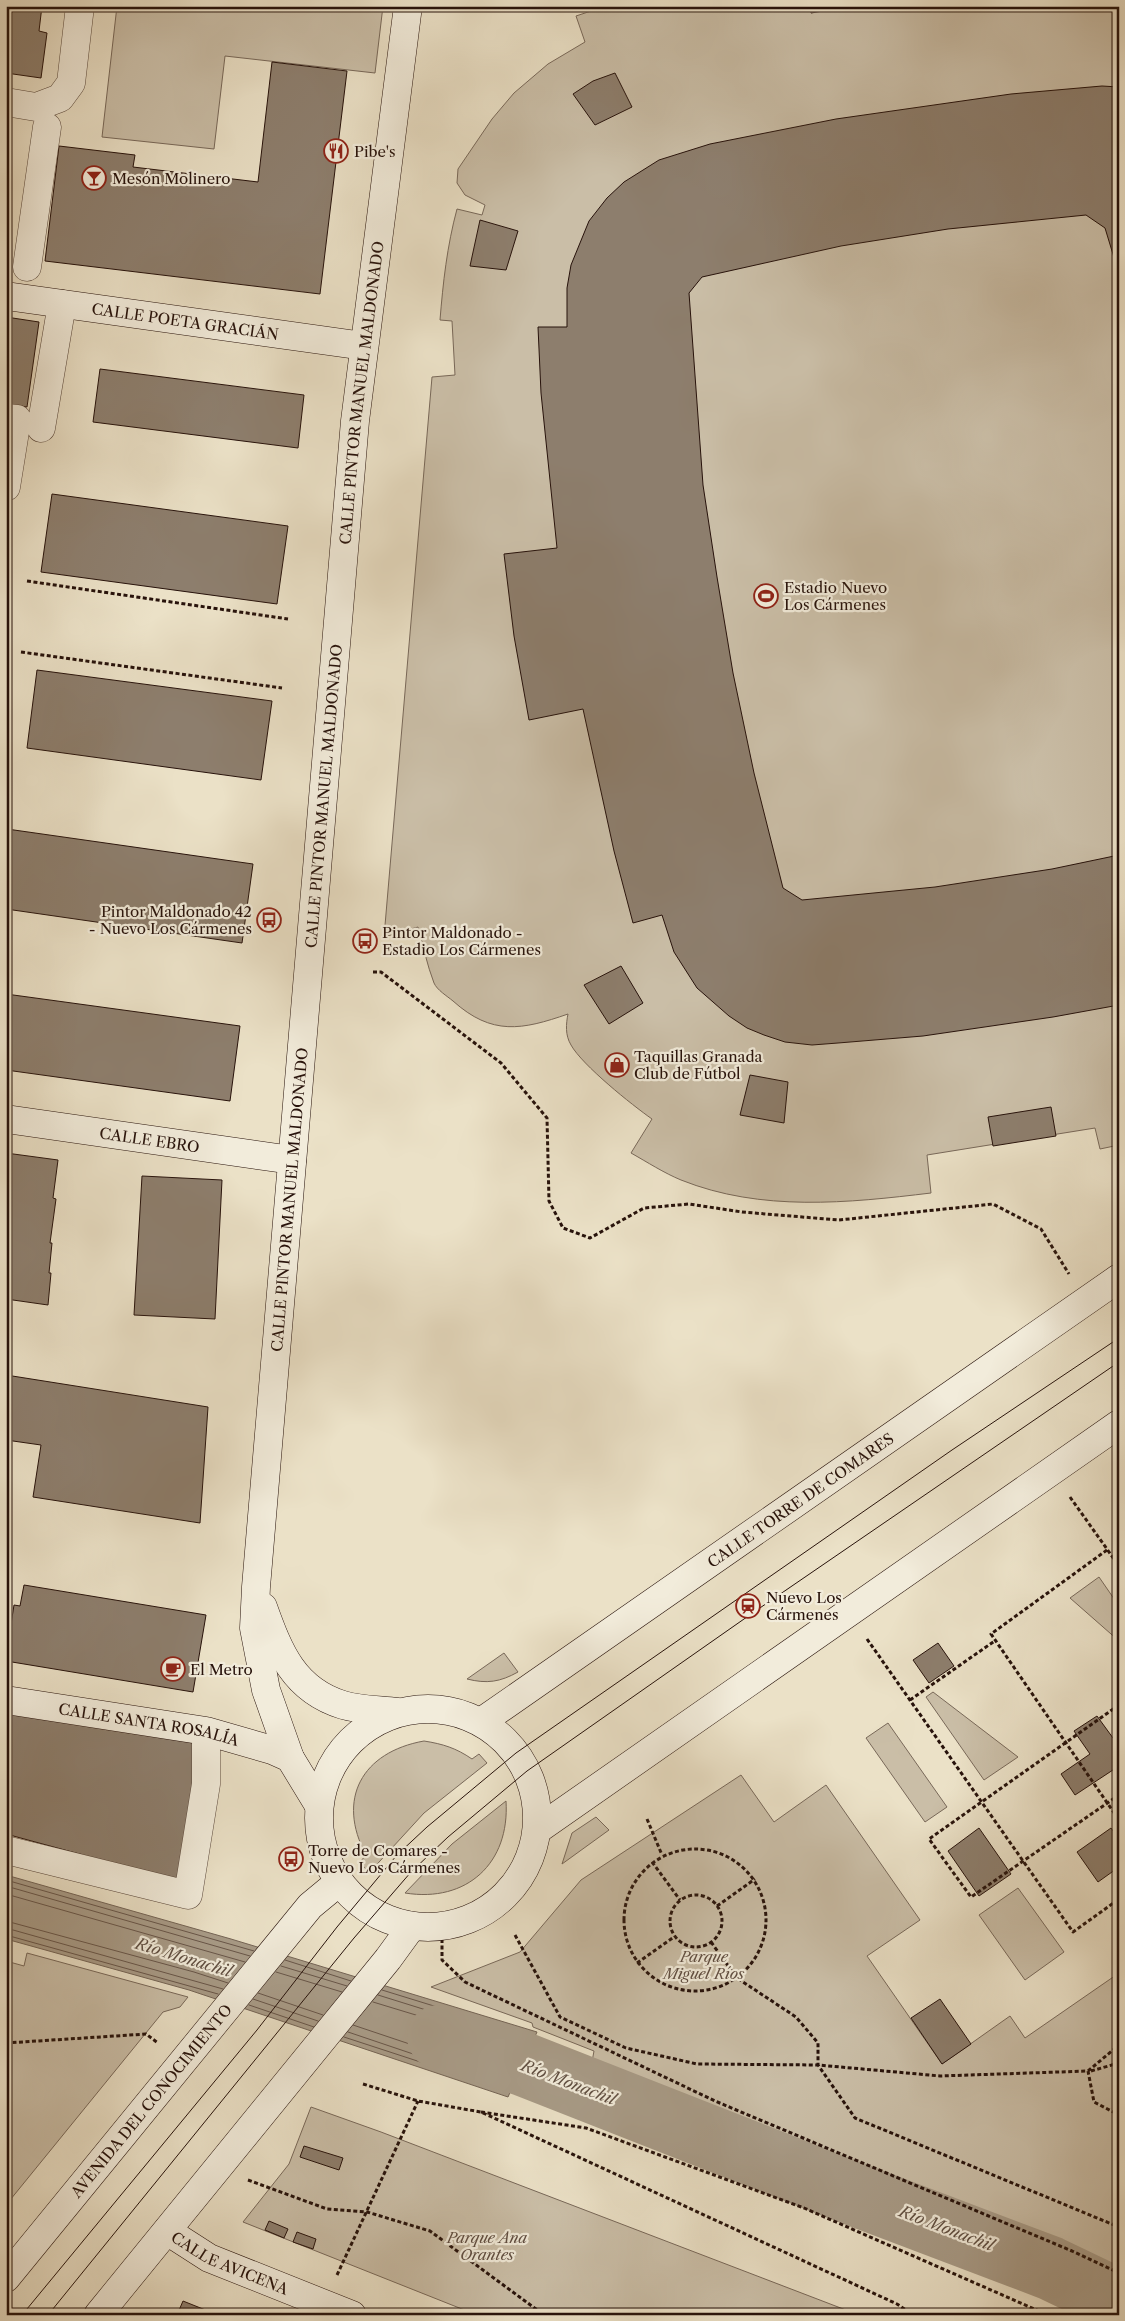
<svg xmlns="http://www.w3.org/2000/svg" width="1125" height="2321" viewBox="0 0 1125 2321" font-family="'Libre Caslon Text',serif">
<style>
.green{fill:#cabea7;stroke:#786859}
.water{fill:#a89b87;stroke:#746455}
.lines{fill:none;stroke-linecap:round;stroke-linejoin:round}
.shore{stroke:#685649;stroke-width:1}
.river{stroke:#a89b87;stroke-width:64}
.building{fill:#8d7e6d;stroke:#27120b}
.street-casing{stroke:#58463a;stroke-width:29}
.secondary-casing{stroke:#27120b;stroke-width:29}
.path{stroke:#27120b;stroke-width:3;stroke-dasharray:4 2.5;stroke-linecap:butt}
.street{stroke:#f2ecdb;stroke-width:28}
.secondary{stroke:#f2ecdb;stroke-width:28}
.tram{stroke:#27120b;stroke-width:1}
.labels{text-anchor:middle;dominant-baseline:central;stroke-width:4.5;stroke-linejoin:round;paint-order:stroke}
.poi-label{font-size:15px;fill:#27120b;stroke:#f2ecdb;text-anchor:start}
.street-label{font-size:15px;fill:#27120b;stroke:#f2ecdb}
.park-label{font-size:15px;font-style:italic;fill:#604e42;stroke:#f2ecdb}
.water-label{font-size:16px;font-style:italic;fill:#615043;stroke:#f2ecdb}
</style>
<rect width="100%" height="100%" fill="#ebe1c7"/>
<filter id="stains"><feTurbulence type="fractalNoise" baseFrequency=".004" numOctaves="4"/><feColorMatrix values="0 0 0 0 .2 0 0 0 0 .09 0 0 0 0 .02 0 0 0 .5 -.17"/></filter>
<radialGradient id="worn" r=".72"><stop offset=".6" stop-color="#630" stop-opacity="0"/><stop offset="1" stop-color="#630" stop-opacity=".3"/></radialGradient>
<path class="green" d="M117 6H383L375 73 225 56 214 149 102 137Z
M606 6H1119V1145L1100 1149 1095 1128 927 1155 931 1193C848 1203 761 1212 681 1180 664 1173 647 1162 631 1153L652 1119C632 1105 582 1065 571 1045 565 1035 566 1024 568 1014 522 1030 492 1036 453 1001 447 996 437 990 434 983 427 965 423 945 418 927L384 937 432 377 455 375 452 321 440 320C443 283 447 246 457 209L482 215 485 205 465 195 457 183 458 169 492 119 514 93 548 64 585 42 576 16Z
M1099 1577 1119 1606V1641L1070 1598Z
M504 1653 518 1672C500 1682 487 1684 467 1679Z
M933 1692 1018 1757 984 1780 926 1697Z
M888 1723 947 1807 925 1822 866 1738Z
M424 1741C443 1744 456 1748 472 1759L479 1754 487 1763 424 1813 369 1873 360 1862 366 1855C336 1799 362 1752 424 1741Z
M741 1775 774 1822 826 1785 920 1920 867 1956 942 2064 1010 2016 1025 2038 1119 1973V2287L998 2232 591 2067 594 2051 533 2027 532 2023 431 1987 520 1952 581 1880Z
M506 1801C510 1863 467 1903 405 1893L452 1844Z
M596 1817 609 1830 562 1864 572 1833Z
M1018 1888 1064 1952 1025 1980 979 1915Z
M27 1953 188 1997 180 2007 163 2012 6 2205V1961L24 1966Z
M311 2107 381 2132 859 2315H477L243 2222 289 2164Z"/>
<path class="water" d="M6 1875 231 1939 537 2032 508 2097 189 1990 6 1939Z"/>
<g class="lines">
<path class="shore" d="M6 1880 254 1951
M6 1886 250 1956
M6 1894 245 1962
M6 1921 194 1972 228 1983
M6 1928 223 1989
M6 1935 218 1994
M285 1960 351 1981
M281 1966 347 1986
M276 1972 342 1992
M258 1993 323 2015
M253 1999 318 2021
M249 2005 314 2027
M353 2025 496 2073 498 2072 510 2046 508 2043 373 2002
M348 2032 499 2083 502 2082 520 2042 519 2039 378 1995
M344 2037 506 2090 529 2038 528 2035 382 1990"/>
<path class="river" d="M439 2037 523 2064 831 2185 1050 2268 1119 2301"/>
</g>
<path class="building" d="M6 6H42L39 31 47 33 41 78 6 73Z
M810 6H852L811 13Z
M1117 6H1119V35L1115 34Z
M272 62 347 71 320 294 45 261 59 146 135 155 133 167 258 182Z
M615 73 632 107 595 125 573 94 593 81Z
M1102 86 1119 87V274L1105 228 1086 215 948 229 841 246 702 277 689 293 703 485 717 577 733 673 754 773 783 888 802 900 935 887 1052 869 1119 855V1005L1053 1017 923 1036 838 1043 812 1045 785 1042 764 1035 747 1028 729 1016 697 988 674 952 662 915 633 923 614 851 583 709 529 720 514 636 504 554 557 548 541 393 538 327H567V288L571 265 589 221 607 198 624 182 659 160 710 144 836 119 1011 94Z
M480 220 518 231 506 270 470 266Z
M6 317 39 322 27 407 6 404Z
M100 369 304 395 298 448 93 422Z
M52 494 288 526 277 604 41 572Z
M37 670 272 701 261 780 27 748Z
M7 829 253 864 242 943 6 909Z
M621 966 643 1003 609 1024 584 985Z
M6 994 240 1026 230 1101 6 1070Z
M750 1075 788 1082 784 1123 740 1115Z
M1051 1107 1056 1136 993 1146 988 1117Z
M6 1153 58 1160 53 1198 56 1199 50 1243H52L49 1273H51L48 1305 6 1299Z
M142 1176 222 1180 215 1319 134 1315Z
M6 1375 208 1407 200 1523 33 1497 41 1445 6 1440Z
M24 1585 206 1615 193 1692 6 1661V1636L9 1637 14 1605 20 1606Z
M938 1643 954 1666 929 1683 913 1660Z
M6 1713 202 1744 180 1882 85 1862 83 1855 6 1834Z
M1097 1716 1113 1738 1119 1734V1766L1075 1795 1061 1774 1090 1754 1074 1731Z
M979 1828 1011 1874 979 1896 948 1851Z
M1111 1828 1119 1839V1867L1098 1882 1077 1852Z
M940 1999 971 2044 942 2064 911 2018Z
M304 2146 343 2158 339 2170 300 2157Z
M269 2221 288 2229 284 2238 265 2230Z
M297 2232 316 2239 313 2249 293 2242Z
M183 2301 213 2313 217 2315H177Z"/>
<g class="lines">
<g class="street-casing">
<path id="street" d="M6 102 36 107 60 98 71 83 80 6
M27 267 47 127
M6 418 17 419 6 487
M41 428 62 304
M6 1850 188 1895 206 1784V1744"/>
</g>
<g class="secondary-casing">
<g id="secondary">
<path id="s1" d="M6 296 364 346"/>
<path id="s2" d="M6 1119 292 1160"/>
<path d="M263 1607C279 1652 294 1690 343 1705 360 1710 380 1710 397 1712"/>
<path id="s3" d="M6 1700 206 1731 272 1750 290 1758"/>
<circle cx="428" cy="1818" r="109"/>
<path id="s4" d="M481 1722 1119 1278"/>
<path id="s5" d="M318 1804 290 1758 266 1690 254 1628 256 1587 355 421 408 6"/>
<path d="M537 1830 1119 1424"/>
<path id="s6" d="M167 2231 209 2258 352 2315"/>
<path id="s7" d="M6 2278 310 1906 339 1882"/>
<path d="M98 2315 388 1959 412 1926"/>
</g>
</g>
<path class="path" d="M27 581 288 619
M21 652 282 688
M373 972H381L501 1063 547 1118 549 1201 563 1228 590 1238 644 1208 689 1204 742 1212 839 1220 993 1204 1041 1229 1069 1274
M1070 1497 1119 1566
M1107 1550 991 1634 1119 1820
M867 1639 1073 1932 1119 1899
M910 1700 996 1640
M1119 1705 929 1839 971 1897 1119 1795
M647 1819 662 1855
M624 1920a71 71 0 1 1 142 0a71 71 0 1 1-142 0Z
M652 1862 680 1900
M670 1921a26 26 0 1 1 52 0a26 26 0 1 1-52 0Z
M717 1906 755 1879
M515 1935 560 2017 626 2048 697 2064 818 2065 940 2076 1088 2071 1094 2102 1119 2115
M442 1939V1960L465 1982 715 2101 1072 2251 1119 2273
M711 1942 737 1978 796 2017 818 2043V2065L855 2118 1119 2227
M637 1963 674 1937
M6 2043 146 2034 158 2043
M1088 2071 1119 2045
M1091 2071 1119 2063
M363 2084 418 2101 481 2112 897 2304 913 2315
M481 2112 586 2128 804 2208 1048 2315
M248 2180 327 2209 367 2212 430 2231 544 2315
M337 2275 418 2101"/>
<use href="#street" class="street"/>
<use href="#secondary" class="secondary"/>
<path class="tram" d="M22 2315 257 2030 337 1927 397 1855 427 1827 516 1753 952 1450 1119 1338
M48 2315 354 1938 411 1872 448 1837 527 1771 754 1612 1119 1362"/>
</g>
<defs>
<g id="restaurant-ring" transform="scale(1.25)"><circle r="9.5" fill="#f2ecdb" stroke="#8f2418" stroke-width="1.5"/><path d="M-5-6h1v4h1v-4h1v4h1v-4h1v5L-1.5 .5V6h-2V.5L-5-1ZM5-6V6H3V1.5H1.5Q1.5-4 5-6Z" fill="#8f2418"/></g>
<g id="bar-ring" transform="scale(1.25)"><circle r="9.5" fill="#f2ecdb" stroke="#8f2418" stroke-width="1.5"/><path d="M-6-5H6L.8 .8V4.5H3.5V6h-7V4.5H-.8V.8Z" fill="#8f2418"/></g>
<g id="stadium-ring" transform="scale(1.25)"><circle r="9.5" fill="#f2ecdb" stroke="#8f2418" stroke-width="1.5"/><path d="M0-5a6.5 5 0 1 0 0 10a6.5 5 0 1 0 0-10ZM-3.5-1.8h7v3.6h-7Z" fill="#8f2418"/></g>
<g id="bus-ring" transform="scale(1.25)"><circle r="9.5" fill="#f2ecdb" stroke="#8f2418" stroke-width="1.5"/><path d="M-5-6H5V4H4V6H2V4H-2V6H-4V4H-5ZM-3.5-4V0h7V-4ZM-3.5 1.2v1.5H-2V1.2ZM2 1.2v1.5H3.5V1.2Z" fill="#8f2418"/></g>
<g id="shop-ring" transform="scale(1.25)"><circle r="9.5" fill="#f2ecdb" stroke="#8f2418" stroke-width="1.5"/><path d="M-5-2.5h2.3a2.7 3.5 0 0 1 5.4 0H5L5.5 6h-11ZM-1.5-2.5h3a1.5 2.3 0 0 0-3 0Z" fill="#8f2418"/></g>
<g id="station-ring" transform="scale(1.25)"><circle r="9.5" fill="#f2ecdb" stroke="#8f2418" stroke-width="1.5"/><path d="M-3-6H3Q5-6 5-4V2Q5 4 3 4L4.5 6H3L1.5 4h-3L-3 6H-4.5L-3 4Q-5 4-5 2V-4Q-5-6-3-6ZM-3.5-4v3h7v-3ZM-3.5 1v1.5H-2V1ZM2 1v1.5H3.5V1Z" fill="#8f2418"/></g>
<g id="cafe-ring" transform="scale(1.25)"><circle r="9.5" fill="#f2ecdb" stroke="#8f2418" stroke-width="1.5"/><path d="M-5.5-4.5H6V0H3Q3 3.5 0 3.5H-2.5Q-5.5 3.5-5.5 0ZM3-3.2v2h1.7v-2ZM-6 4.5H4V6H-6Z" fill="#8f2418"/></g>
</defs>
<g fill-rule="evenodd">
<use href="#restaurant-ring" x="336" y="151"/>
<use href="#bar-ring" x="94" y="178"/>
<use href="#stadium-ring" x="766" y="596"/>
<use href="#bus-ring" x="269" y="920"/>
<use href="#bus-ring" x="365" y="941"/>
<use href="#shop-ring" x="617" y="1065"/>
<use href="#station-ring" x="748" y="1606"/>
<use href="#cafe-ring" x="173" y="1669"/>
<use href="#bus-ring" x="291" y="1859"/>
</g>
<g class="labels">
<g class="poi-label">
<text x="354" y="151">Pibe's</text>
<text x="112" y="178">Mesón Molinero</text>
<text x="784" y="587">Estadio Nuevo<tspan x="784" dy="17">Los Cármenes</tspan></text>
<text x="252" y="911" text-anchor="end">Pintor Maldonado 42<tspan x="252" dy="17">- Nuevo Los Cármenes</tspan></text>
<text x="382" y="932">Pintor Maldonado -<tspan x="382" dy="17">Estadio Los Cármenes</tspan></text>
<text x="634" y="1056">Taquillas Granada<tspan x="634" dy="17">Club de Fútbol</tspan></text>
<text x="766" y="1597">Nuevo Los<tspan x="766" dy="17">Cármenes</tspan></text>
<text x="190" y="1669">El Metro</text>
<text x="308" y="1850">Torre de Comares -<tspan x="308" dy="17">Nuevo Los Cármenes</tspan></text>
</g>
<g class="street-label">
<text stroke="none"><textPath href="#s1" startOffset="181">CALLE POETA GRACIÁN</textPath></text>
<text stroke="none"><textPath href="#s5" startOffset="1429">CALLE PINTOR MANUEL MALDONADO</textPath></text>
<text stroke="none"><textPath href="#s5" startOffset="1024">CALLE PINTOR MANUEL MALDONADO</textPath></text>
<text stroke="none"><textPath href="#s2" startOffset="145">CALLE EBRO</textPath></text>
<text stroke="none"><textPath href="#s5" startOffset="619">CALLE PINTOR MANUEL MALDONADO</textPath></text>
<text stroke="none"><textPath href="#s4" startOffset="389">CALLE TORRE DE COMARES</textPath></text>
<text stroke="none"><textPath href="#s3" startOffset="145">CALLE SANTA ROSALÍA</textPath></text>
<text stroke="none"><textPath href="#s7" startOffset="229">AVENIDA DEL CONOCIMIENTO</textPath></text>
<text stroke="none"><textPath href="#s6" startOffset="71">CALLE AVICENA</textPath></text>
</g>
<g class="park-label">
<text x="704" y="1956">Parque<tspan x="704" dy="17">Miguel Ríos</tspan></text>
<text x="487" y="2237">Parque Ana<tspan x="487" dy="17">Orantes</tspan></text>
</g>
<g class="water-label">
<text transform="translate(184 1957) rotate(17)">Río Monachil</text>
<text transform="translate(569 2082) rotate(21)">Río Monachil</text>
<text transform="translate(947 2228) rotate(21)">Río Monachil</text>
</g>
</g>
<rect width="1125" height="2321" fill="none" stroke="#ebe1c7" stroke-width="25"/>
<rect x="8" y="8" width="1110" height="2306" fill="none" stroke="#27120b" stroke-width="2.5"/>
<rect x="12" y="12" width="1100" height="2296" fill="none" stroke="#27120b"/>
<rect width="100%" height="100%" filter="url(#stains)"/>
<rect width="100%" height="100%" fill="url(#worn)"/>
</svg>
